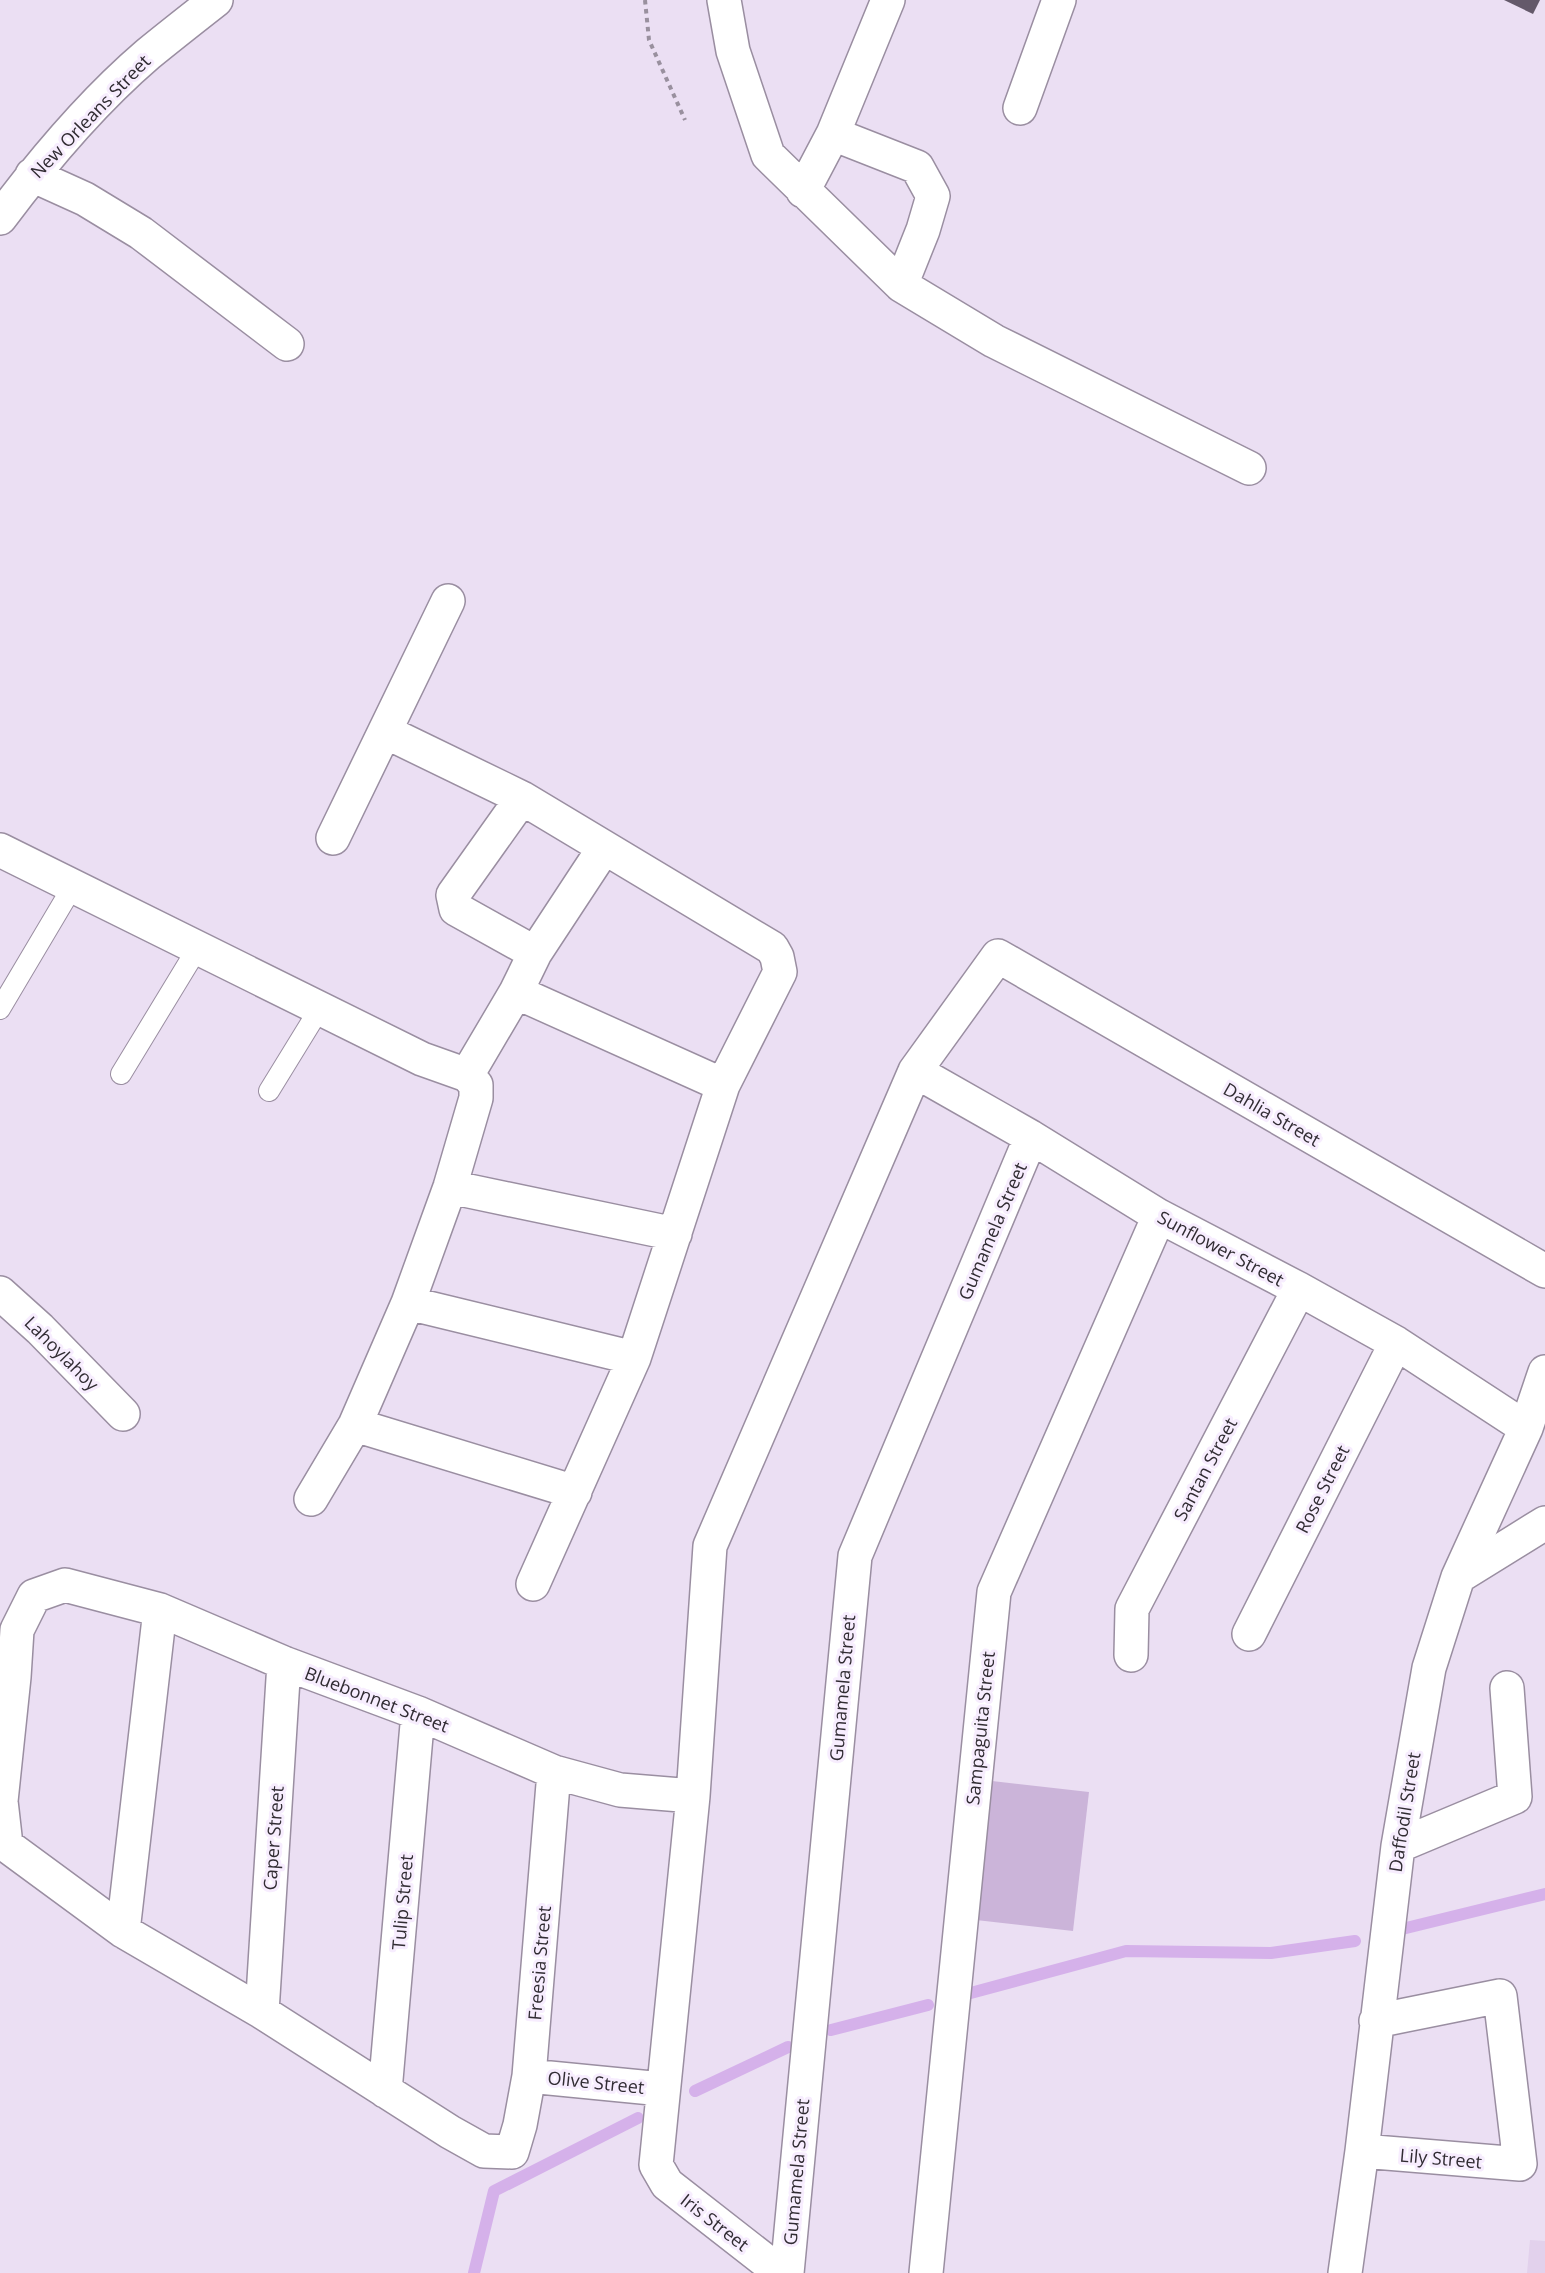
<svg xmlns="http://www.w3.org/2000/svg" width="1545" height="2273" viewBox="0 0 1545 2273" font-family="'Open Sans',sans-serif">
<style>
.built{fill:#e2d1ec}
.green{fill:#cbb4d9}
.lines{fill:none;stroke-linecap:round;stroke-linejoin:round}
.stream{stroke:#d5b1ea;stroke-width:12}
.building{fill:#64596a}
.service-casing{stroke:#9a8ea1;stroke-width:22}
.minor-casing{stroke:#9a8ea1;stroke-width:36}
.path{stroke:#99909e;stroke-width:4;stroke-dasharray:4.5 4.5;stroke-linecap:butt}
.service{stroke:#fff;stroke-width:20}
.minor{stroke:#fff;stroke-width:33}
.labels{text-anchor:middle;dominant-baseline:central;stroke-width:6;stroke-linejoin:round;paint-order:stroke}
.street-label{font-size:18px;fill:#312c33;stroke:#f7edfe}
</style>
<rect width="100%" height="100%" fill="#ebdff3"/>
<path class="built" d="M1530 2240 1545 2241V2273H1527Z"/>
<path class="green" d="M992 1781 1089 1792 1073 1931 976 1920Z"/>
<g class="lines">
<path class="stream" d="M1402 1929 1545 1894
M967 1994 1126 1951 1271 1953 1355 1941
M831 2030 928 2005
M695 2091 788 2047
M474 2273 494 2191 638 2118"/>
</g>
<path class="building" d="M1504 0H1540L1533 14Z"/>
<g class="lines">
<g class="service-casing">
<path id="service" d="M0 1009 73 886
M121 1074 197 949
M269 1091 320 1008"/>
</g>
<g class="minor-casing">
<path id="minor" d="M724 0 733 51 768 155 901 285 994 341 1249 468
M1020 108 1059 0
M833 134 917 167 933 196 923 230 901 285
M32 175 85 199 141 233 287 344
M803 191 833 134 888 0
M0 218C44 159 92 102 148 54 170 36 193 18 216 0
M386 732 522 798 772 948 777 957 780 972 723 1085 516 992
M522 798 453 895 456 909 535 953
M333 838 448 601
M0 850 422 1059 467 1075 476 1085V1098L450 1187 408 1303 355 1425 311 1499
M915 1071 1031 1137 1159 1216 1299 1289 1396 1343 1526 1428
M467 1075 516 992 535 953 604 848
M450 1187 675 1234
M0 1293 40 1329 123 1414
M408 1303 634 1358
M355 1425 575 1492
M1458 1577 1545 1523
M533 1584 634 1358 723 1085
M1249 1634 1396 1343
M1131 1655 1132 1609 1299 1289
M554 1772 529 2076 520 2125 512 2152 484 2151 450 2132 262 2012 123 1931 6 1845 1 1801 14 1677 17 1630 34 1596 65 1585 160 1610 284 1663 418 1713 554 1772 620 1790 693 1796
M1398 1846 1515 1797 1507 1688
M123 1931 160 1610
M262 2012 284 1663
M529 2076 662 2089
M385 2091 418 1713
M1362 2151 1520 2164 1500 1996 1376 2021
M781 2273 667 2184 656 2165 693 1796 710 1546 915 1071 998 956 1545 1271
M787 2273 855 1556 1031 1137
M926 2273 994 1592 1159 1216
M1345 2273 1362 2151 1398 1846 1429 1668 1458 1577 1526 1428 1545 1372"/>
</g>
<path class="path" d="M645 0 649 40 685 120"/>
<use href="#service" class="service"/>
<use href="#minor" class="minor"/>
</g>
<g class="labels">
<g class="street-label">
<text transform="translate(90 116) rotate(-46)">New Orleans Street</text>
<text transform="translate(1272 1114) rotate(30)">Dahlia Street</text>
<text transform="translate(992 1231) rotate(-67)">Gumamela Street</text>
<text transform="translate(1221 1248) rotate(28)">Sunflower Street</text>
<text transform="translate(62 1353) rotate(45)">Lahoylahoy</text>
<text transform="translate(1205 1469) rotate(-62)">Santan Street</text>
<text transform="translate(1322 1489) rotate(-63)">Rose Street</text>
<text transform="translate(842 1688) rotate(-85)">Gumamela Street</text>
<text transform="translate(377 1699) rotate(21)">Bluebonnet Street</text>
<text transform="translate(980 1728) rotate(-84)">Sampaguita Street</text>
<text transform="translate(1404 1812) rotate(-81)">Daffodil Street</text>
<text transform="translate(273 1838) rotate(-86)">Caper Street</text>
<text transform="translate(402 1902) rotate(-85)">Tulip Street</text>
<text transform="translate(539 1963) rotate(-85)">Freesia Street</text>
<text transform="translate(596 2082) rotate(6)">Olive Street</text>
<text transform="translate(1441 2158) rotate(5)">Lily Street</text>
<text transform="translate(796 2172) rotate(-85)">Gumamela Street</text>
<text transform="translate(715 2222) rotate(38)">Iris Street</text>
</g>
</g>
</svg>
